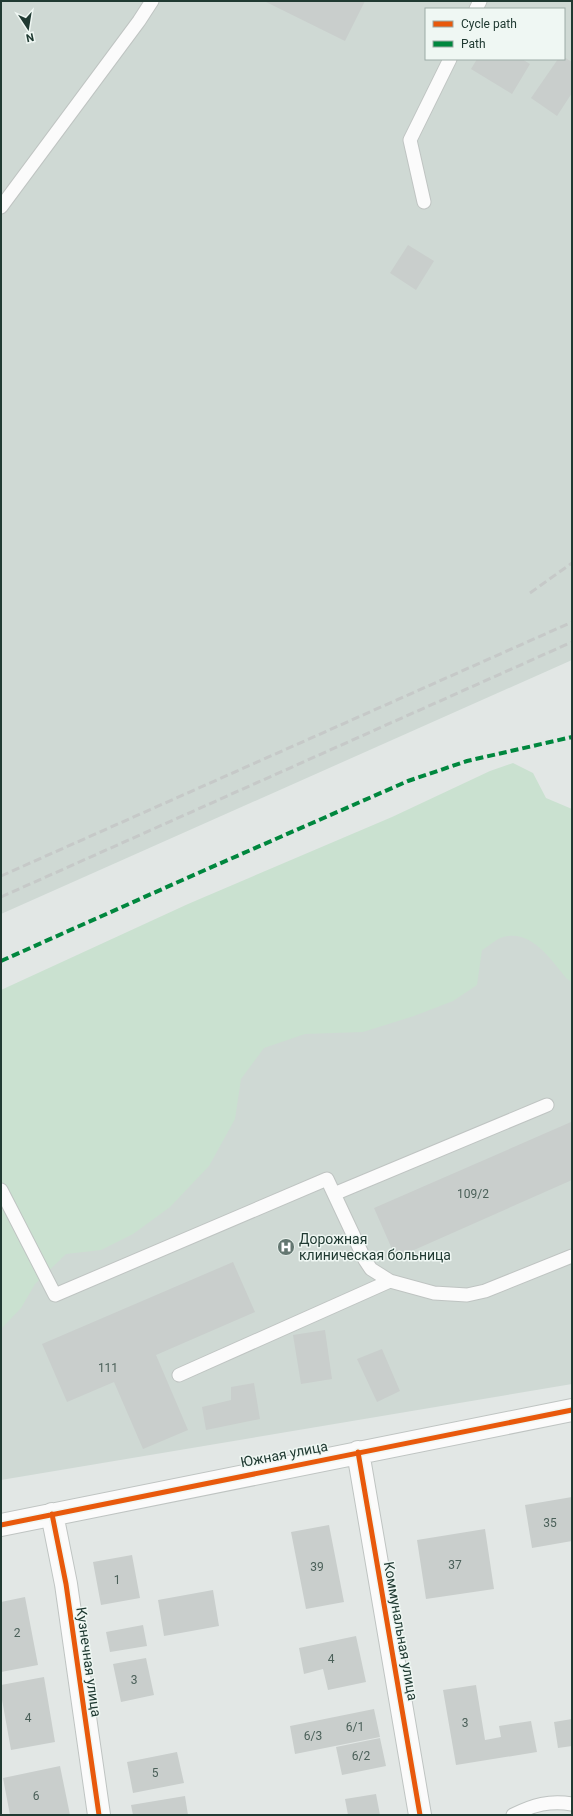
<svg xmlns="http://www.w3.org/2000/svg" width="573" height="1816" viewBox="0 0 573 1816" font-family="Roboto,sans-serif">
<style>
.built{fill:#cfd9d4;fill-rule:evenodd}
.green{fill:#cae1d0}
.building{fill:#c9cecc}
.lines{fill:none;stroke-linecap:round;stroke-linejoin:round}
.service-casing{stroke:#bfc4c2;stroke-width:15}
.minor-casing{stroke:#bfc4c2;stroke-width:24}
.service{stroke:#fbfbfb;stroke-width:13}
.minor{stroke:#fbfbfb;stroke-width:22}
.rail{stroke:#c6c9c8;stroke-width:3;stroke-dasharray:8 4;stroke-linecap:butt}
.quiet{stroke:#00873e;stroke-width:4;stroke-dasharray:8 4;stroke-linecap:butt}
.cycleway-casing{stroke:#eff7f3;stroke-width:8}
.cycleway{stroke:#e8590c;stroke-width:5}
.labels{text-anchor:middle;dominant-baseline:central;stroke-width:3;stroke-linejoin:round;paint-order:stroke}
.number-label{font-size:12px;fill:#4b6059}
.poi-label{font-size:14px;fill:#203a32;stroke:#eff7f3;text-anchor:start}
.street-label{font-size:14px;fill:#203a32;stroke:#eff7f3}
</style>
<rect width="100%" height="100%" fill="#e2e7e5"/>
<path class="built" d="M1 1H572V660L1 914ZM426 9H564V59H426Z
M572 834V1384L1 1480V1109Z"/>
<path class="green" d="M513 763 533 773 546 798 572 809V982L567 979C551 960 532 929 503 937 496 939 489 946 482 950L477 985 453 1001 414 1016 363 1032 305 1034 264 1048 241 1079 235 1119 209 1166 170 1207 133 1234 101 1250 66 1254 35 1284 21 1308 1 1329V990L188 904 392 817 490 771Z"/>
<path class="building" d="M264 1H365L345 41Z
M564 57 572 62V93L557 116 531 98 558 59H564Z
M477 59H522L530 64 512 94 471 69Z
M408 245 434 261 416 290 390 273Z
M571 1122 572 1180 396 1258 374 1208Z
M233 1262 255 1312 156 1355 188 1430 143 1449 114 1382 67 1402 42 1344Z
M325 1330 332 1379 301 1384 293 1335Z
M382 1349 400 1391 377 1402 357 1359Z
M254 1383 260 1419 206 1430 202 1407 231 1400V1387Z
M572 1497V1541L532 1548 525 1505Z
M329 1525 344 1602 306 1609 291 1532Z
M485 1529 494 1589 426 1599 417 1540Z
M132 1555 140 1598 101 1605 93 1562Z
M213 1590 219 1626 164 1636 158 1600Z
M25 1597 38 1665 1 1672V1602Z
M143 1625 147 1646 110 1652 106 1632Z
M356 1636 366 1682 328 1690 323 1669 304 1674 299 1648Z
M146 1658 154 1695 121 1702 113 1664Z
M44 1677 55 1742 11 1750 1 1694V1685Z
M476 1685 485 1740 501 1737 499 1726 531 1721 537 1752 456 1765 443 1690Z
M374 1709 380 1737 295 1754 290 1726Z
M572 1719V1746L558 1748 554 1722Z
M380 1738 386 1766 342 1775 336 1747Z
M177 1752 184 1783 133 1793 127 1762Z
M60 1766 70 1815H10L3 1778Z
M376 1794 380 1815H348L345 1799Z
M185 1796 188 1815H133L131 1805Z"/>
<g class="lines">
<g class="service-casing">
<path id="service" d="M476 9 480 1
M424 202 410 140 450 59
M1 207 139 21 152 1
M1 1190 55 1295 327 1179 365 1260 371 1269 390 1281 434 1293 467 1295 485 1291 572 1256
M334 1194 547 1105
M179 1375 390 1281
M513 1815C533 1805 550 1800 572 1804"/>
</g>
<g class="minor-casing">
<path id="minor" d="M358 1452 420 1815
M52 1514 66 1584 99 1815
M1 1525 572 1410"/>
</g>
<use href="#service" class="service"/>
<use href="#minor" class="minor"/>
<path class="rail" d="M530 593 572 563
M1 876 572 622
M1 897 572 642"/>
<path class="quiet" d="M1 961 205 870 408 781 467 761 572 737"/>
<g class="cycleway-casing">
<path id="cycleway" d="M358 1452 420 1815
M52 1514 66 1584 99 1815
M1 1525 572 1410"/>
</g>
<use href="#cycleway" class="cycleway"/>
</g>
<defs>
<g id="hospital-disc" transform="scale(0.9)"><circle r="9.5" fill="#647771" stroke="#eff7f3"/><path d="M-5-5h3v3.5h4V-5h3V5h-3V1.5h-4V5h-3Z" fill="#fff"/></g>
</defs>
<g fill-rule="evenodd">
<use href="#hospital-disc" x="286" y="1247"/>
</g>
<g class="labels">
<g class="number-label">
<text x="473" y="1194">109/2</text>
<text x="108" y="1368">111</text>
<text x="550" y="1523">35</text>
<text x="455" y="1565">37</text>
<text x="317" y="1567">39</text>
<text x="117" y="1580">1</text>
<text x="17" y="1633">2</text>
<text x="331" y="1659">4</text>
<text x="134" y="1680">3</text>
<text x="28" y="1718">4</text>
<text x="465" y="1723">3</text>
<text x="355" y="1727">6/1</text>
<text x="313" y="1736">6/3</text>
<text x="361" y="1756">6/2</text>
<text x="155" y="1773">5</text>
<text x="36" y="1796">6</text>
</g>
<g class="poi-label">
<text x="299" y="1239">Дорожная<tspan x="299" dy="16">клиническая больница</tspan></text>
</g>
<g class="street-label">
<text transform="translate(284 1454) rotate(-11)">Южная улица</text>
<text transform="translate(401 1631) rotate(80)">Коммунальная улица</text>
<text transform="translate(89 1662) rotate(82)">Кузнечная улица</text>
</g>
</g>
<rect width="573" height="1816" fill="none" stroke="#203a32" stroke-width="4"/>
<rect x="425" y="8" width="140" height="52" fill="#eff7f3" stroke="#9caba6"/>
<rect x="433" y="21" width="20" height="6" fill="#e8590c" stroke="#9caba6"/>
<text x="461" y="28" font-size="12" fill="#203a32">Cycle path</text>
<rect x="433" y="41" width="20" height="6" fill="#00873e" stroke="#9caba6"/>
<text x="461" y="48" font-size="12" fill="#203a32">Path</text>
<g transform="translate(28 28) rotate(168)" stroke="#eff7f3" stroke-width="3" paint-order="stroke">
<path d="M0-3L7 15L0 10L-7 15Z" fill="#203a32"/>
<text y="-6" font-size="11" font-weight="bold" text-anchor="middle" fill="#203a32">N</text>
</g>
</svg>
